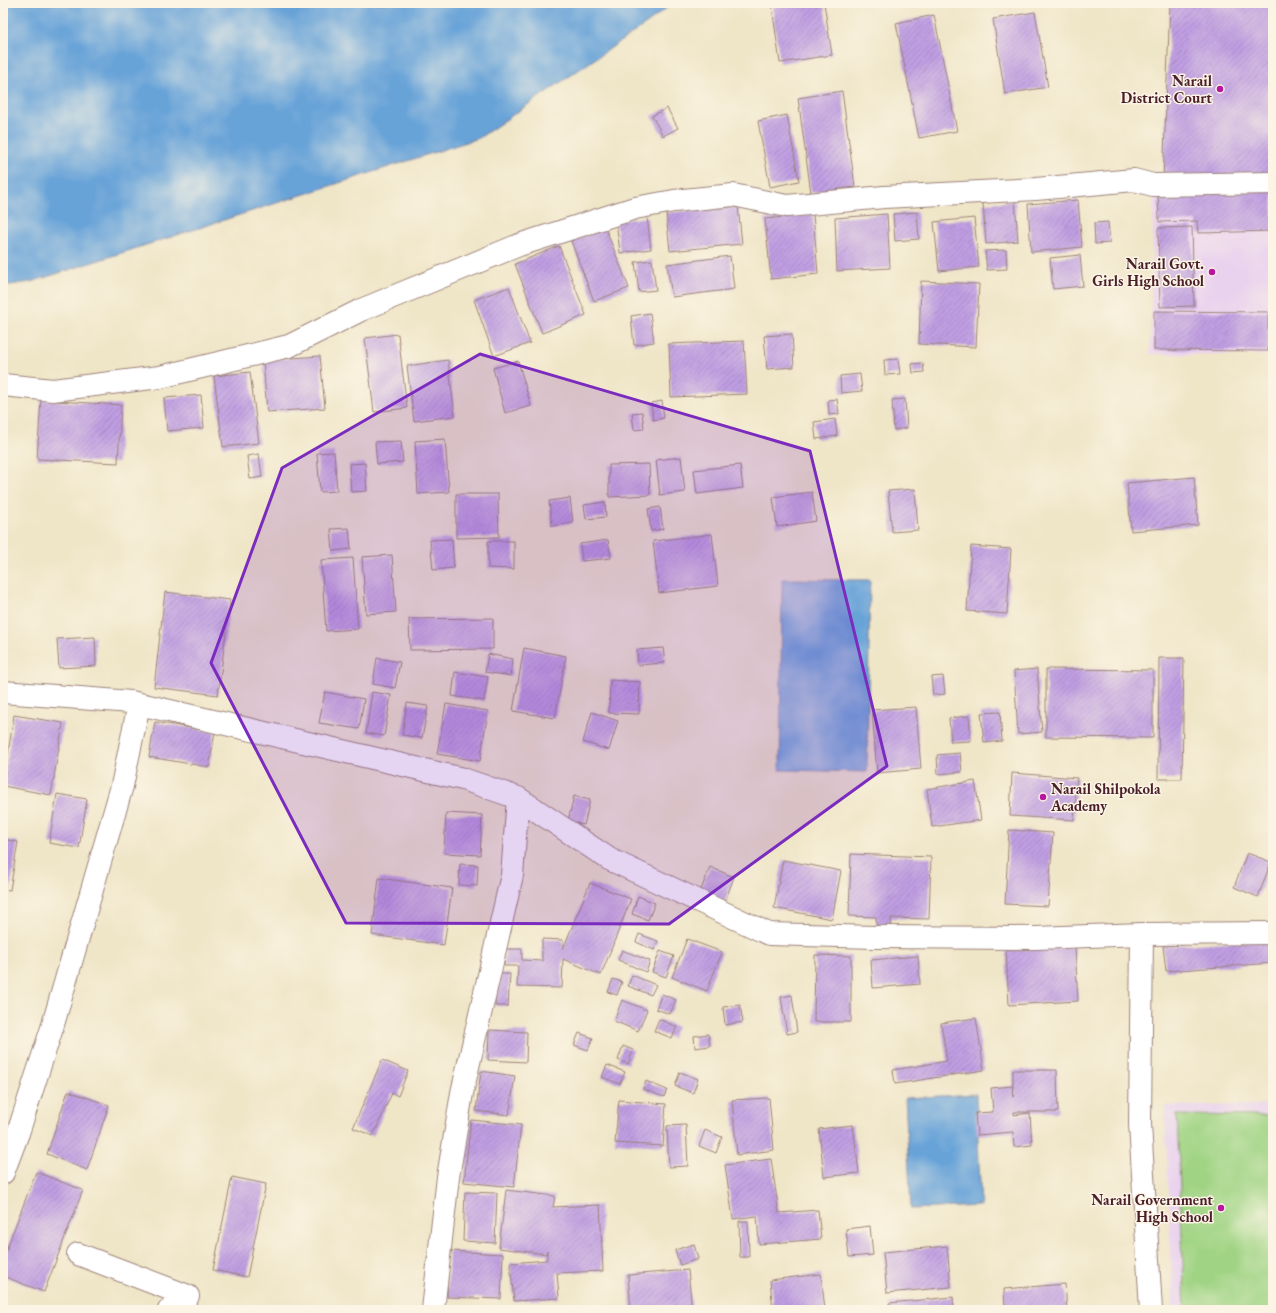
<svg xmlns="http://www.w3.org/2000/svg" width="1276" height="1313" viewBox="0 0 1276 1313" font-family="'EB Garamond',serif">
<style>
.built{fill:#e9d2ee}
.park{fill:#a0d484;stroke:#757a58}
.water{fill:#68a3d8;stroke:#596182}
.building{fill:url(#building-hatch)}
.lines{fill:none;stroke-linecap:round;stroke-linejoin:round}
.minor-casing{stroke:#9c8279;stroke-width:24}
.minor{stroke:#fff;stroke-width:22}
.marked{fill:#7b2cbf;fill-opacity:0.2;stroke:#7b2cbf;stroke-width:3;stroke-linejoin:round}
.poi-dot{fill:#b5179e;stroke:#fcf5e5;stroke-width:1.5}
.labels{text-anchor:middle;dominant-baseline:central;stroke-width:3;stroke-linejoin:round;paint-order:stroke}
.poi-label{font-size:15px;font-weight:bold;fill:#4a1f2b;stroke:#fcf5e5;text-anchor:end}
</style>
<defs>
<pattern id="building-hatch" width="6" height="6" patternUnits="userSpaceOnUse"><rect width="6" height="6" fill="#c09fe3"/><path d="M-1 1l2-2M0 6l6-6M5 7l2-2" fill="none" stroke="#9e81b8"/></pattern>
</defs>
<rect width="100%" height="100%" fill="#fcf5e5"/>
<filter id="ink" filterUnits="userSpaceOnUse"><feTurbulence type="fractalNoise" baseFrequency=".025" numOctaves="2"/><feDisplacementMap in="SourceGraphic" scale="8" xChannelSelector="R" yChannelSelector="G"/><feConvolveMatrix kernelMatrix="1 2 1 2 8 2 1 2 1" color-interpolation-filters="sRGB"/></filter>
<filter id="wash" filterUnits="userSpaceOnUse"><feTurbulence type="fractalNoise" baseFrequency=".012" numOctaves="4" result="noise"/><feDisplacementMap in="SourceGraphic" scale="16" xChannelSelector="R" yChannelSelector="G"/><feGaussianBlur stdDeviation="0.9" result="paint"/><feColorMatrix in="noise" values="0 0 0 0 0 0 0 0 0 0 0 0 0 0 0 0 0 1.4 0 .05"/><feComposite in="paint" operator="in"/></filter>
<g filter="url(#wash)">
<rect width="100%" height="100%" fill="#efe5c7"/>
<path class="built" d="M1273 186V355L1150 354 1154 190Z
M1273 1105V1310H1173L1165 1106Z"/>
<path class="park" d="M1177 1115 1273 1116V1310H1185Z"/>
<path class="water" d="M3 3H673L649 22 479 138 31 282 3 286Z
M782 579 870 580 867 772 780 770Z
M976 1094 981 1206 911 1209 905 1098Z"/>
<g id="blocks">
<path class="building" d="M801 3H824L832 55 780 63 772 7Z
M1170 3H1273V175L1163 180Z
M1035 12 1048 87 1005 94 993 19Z
M934 15 957 131 919 138 896 23Z
M842 91 855 187 811 193 798 98Z
M667 108 678 128 663 136 652 116Z
M787 115 799 181 770 187 758 121Z
M1273 188V231L1198 233 1197 221 1159 222 1158 191Z
M1078 200 1082 247 1031 252 1028 204Z
M1015 201 1018 241 986 244 983 203Z
M738 206 742 244 670 251 666 213Z
M917 212 919 239 895 241 893 214Z
M813 214 818 274 771 279 765 219Z
M887 214 890 268 837 271 835 218Z
M647 217 651 249 620 253 616 221Z
M974 218 979 267 939 271 934 222Z
M1108 222 1110 243 1095 244 1094 223Z
M605 227 629 288 594 301 571 241Z
M1192 227 1194 306 1160 307 1158 228Z
M559 246 586 315 542 333 515 264Z
M1006 250 1007 269 987 270 985 251Z
M1080 255 1083 286 1053 289 1050 258Z
M730 256 734 289 672 297 667 264Z
M652 260 656 290 639 292 635 262Z
M921 281 979 284 976 347 919 344Z
M509 287 530 343 494 356 474 300Z
M1154 311 1268 312V351L1154 350Z
M650 313 654 342 634 345 631 316Z
M398 334 407 408 374 412 365 338Z
M792 334 794 367 767 369 764 336Z
M744 341 747 394 671 397 669 344Z
M320 356 325 408 267 412 263 360Z
M898 359 900 374 885 375 884 360Z
M448 360 455 416 414 421 407 366Z
M518 361 531 406 505 413 493 368Z
M923 363 924 372 913 373 912 364Z
M250 372 259 443 223 447 214 376Z
M860 374 862 391 841 393 840 376Z
M201 395 204 428 167 431 164 398Z
M837 399 839 414 829 415 828 400Z
M905 399 907 428 894 430 892 400Z
M41 400 121 405 118 463 37 459Z
M662 401 664 418 653 420 651 403Z
M642 412 644 429 634 430 632 413Z
M835 419 837 436 816 439 814 422Z
M445 439 449 492 418 494 415 441Z
M401 441 403 462 377 464 375 442Z
M334 452 337 491 320 492 317 453Z
M259 454 262 477 250 479 247 456Z
M681 457 685 492 660 495 656 460Z
M365 463 367 491 351 492 349 464Z
M649 464 650 495 609 497V465Z
M740 465 743 488 697 494 694 470Z
M1194 477 1198 525 1131 531 1127 483Z
M915 489 918 530 892 532 888 491Z
M812 492 816 521 777 527 773 497Z
M456 494H498L499 537 456 538Z
M570 498 573 523 552 526 549 501Z
M605 502 606 517 586 519 584 505Z
M660 507 663 529 651 531 648 509Z
M349 528 351 549 333 551 331 529Z
M712 534 718 586 659 593 653 541Z
M452 539 454 568 433 570 430 540Z
M608 540 611 558 582 561 580 544Z
M488 541H514V569L488 568Z
M971 546 1011 549 1007 614 967 611Z
M392 555 396 612 366 614 362 557Z
M353 558 358 629 326 631 321 560Z
M165 592 230 600 218 695 154 687Z
M493 618V649L410 650 409 619Z
M95 637 96 666 59 668 57 639Z
M524 648 566 656 555 718 513 711Z
M663 648 665 663 638 665 637 650Z
M488 654 513 659 511 676 485 672Z
M377 658 400 662 395 688 373 684Z
M1159 658H1184L1182 779H1158Z
M1037 669 1042 732 1018 734 1014 671Z
M1046 669 1153 670V738L1046 737Z
M455 672 488 677 484 701 452 696Z
M943 676 945 694 933 695 931 677Z
M610 680 640 682 639 714 609 713Z
M325 692 364 699 359 729 319 723Z
M372 692 391 695 384 736 366 733Z
M407 703 428 706 422 738 402 735Z
M446 704 488 711 480 761 437 754Z
M916 707 921 769 877 773 872 710Z
M592 712 618 721 609 750 583 742Z
M1000 712 1002 741 984 743 981 713Z
M14 715 63 723 51 795 3 786Z
M969 716 971 741 951 742 949 718Z
M155 722 215 732 209 767 149 757Z
M960 753 962 772 938 774 937 755Z
M1012 773 1077 778 1074 820 1010 816Z
M975 781 981 820 932 827 927 789Z
M57 794 87 799 79 848 49 843Z
M574 796 590 800 584 825 568 821Z
M446 813 482 815 480 855 444 853Z
M1009 830 1053 833 1048 906 1005 904Z
M3 839 18 842 10 890 3 889Z
M1247 853 1271 862 1258 897 1234 887Z
M851 854 931 857 929 919 891 918 892 933 877 934 876 917 849 916Z
M783 860 841 871 832 919 774 908Z
M460 864 478 865 477 886 459 885Z
M710 867 734 877 720 915 695 905Z
M379 878 452 888 444 945 372 935Z
M590 883 631 899 601 975 563 959 562 988 517 987 518 966H504L505 949H522V960L542 961V939L563 940V949Z
M638 896 655 903 648 920 632 914Z
M639 934 658 941 654 950 636 942Z
M687 939 722 952 707 991 672 977Z
M1273 939V963L1166 971 1163 946Z
M1075 947 1078 1001 1009 1005 1006 950Z
M622 950 650 961 646 972 618 960Z
M660 951 674 956 666 977 652 972Z
M815 955 851 956V1022H814Z
M918 956 920 984 873 988 871 960Z
M496 974H510L508 1006H495Z
M632 975 656 985 651 995 628 986Z
M613 979 622 982 617 995 608 992Z
M662 994 676 1000 670 1014 656 1009Z
M792 995 797 1032 787 1034 781 997Z
M622 1000 647 1010 638 1031 614 1021Z
M740 1005 743 1022 725 1025 723 1007Z
M976 1018 984 1070 895 1084 893 1070 947 1061 941 1023Z
M659 1019 677 1027 672 1038 654 1031Z
M489 1030 527 1032 526 1062 488 1060Z
M579 1033 593 1038 588 1050 574 1045Z
M708 1034 710 1046 695 1048 694 1036Z
M623 1046 633 1050 628 1064 618 1060Z
M382 1060 408 1071 398 1096 392 1093 373 1136 353 1128Z
M607 1065 625 1072 620 1084 602 1077Z
M1013 1070H1057L1058 1112H1014V1115L1030 1113 1032 1145 1014 1147 1013 1132 977 1135 975 1113 993 1112 991 1088 1012 1086 1013 1097Z
M481 1071 515 1076 509 1115 476 1111Z
M680 1072 698 1079 693 1093 675 1086Z
M646 1081 667 1090 664 1097 643 1089Z
M68 1091 109 1105 87 1170 47 1154Z
M769 1098 774 1150 737 1155 732 1100Z
M619 1100 666 1104 663 1146 615 1143Z
M471 1120 521 1125 514 1187 464 1182Z
M686 1125 688 1166 669 1167 667 1126Z
M853 1125 859 1173 824 1177 819 1129Z
M705 1130 722 1137 716 1153 699 1146Z
M771 1159 779 1213 818 1210 821 1239 759 1244 757 1216 733 1219 725 1165Z
M36 1172 83 1190 44 1292 3 1276V1258Z
M232 1177 266 1184 247 1277 213 1270Z
M506 1190 555 1196 553 1207 600 1205 603 1271 557 1273 559 1298 514 1301 510 1263 547 1260V1250L546 1254 499 1248Z
M465 1192 497 1193 495 1243 463 1241Z
M739 1221H748L749 1257H740Z
M870 1226 873 1255 849 1257 846 1229Z
M694 1244 698 1259 680 1265 675 1250Z
M947 1246 951 1287 887 1293 883 1252Z
M449 1251 503 1254 501 1299 447 1297Z
M688 1270 692 1310H631L628 1275Z
M821 1274 825 1310H773L770 1280Z
M1065 1284 1067 1310H1005L1004 1289Z
M953 1297 954 1310H890L889 1303Z"/>
</g>
</g>
<g filter="url(#ink)">
<use href="#blocks" fill-opacity="0" stroke="#9c8279" stroke-width="1"/>
<g class="lines">
<g class="minor-casing">
<path id="minor" d="M3 385 53 390 160 377 289 346 361 310 519 245 635 208 674 201 733 195 787 206 884 197 1036 189 1134 180 1153 185 1273 183
M3 692 131 702 463 779 518 798 609 859 769 934 875 937 1036 938 1142 934 1273 933
M1142 934 1140 1124 1151 1310
M3 1173 18 1133 52 1028 122 786 139 704
M78 1254 188 1296 169 1310
M433 1310 448 1177 462 1093 512 875 518 798"/>
</g>
<use href="#minor" class="minor"/>
</g>
</g>
<path class="marked" d="M480 354 810 451 887 766 669 924 346 923 211 663 282 468Z"/>
<g class="poi-dot">
<circle cx="1220" cy="89" r="4"/>
<circle cx="1212" cy="272" r="4"/>
<circle cx="1043" cy="797" r="4"/>
<circle cx="1221" cy="1208" r="4"/>
</g>
<g class="labels">
<g class="poi-label">
<text x="1212" y="80">Narail<tspan x="1212" dy="17">District Court</tspan></text>
<text x="1204" y="263">Narail Govt.<tspan x="1204" dy="17">Girls High School</tspan></text>
<text x="1051" y="788" text-anchor="start">Narail Shilpokola<tspan x="1051" dy="17">Academy</tspan></text>
<text x="1213" y="1199">Narail Government<tspan x="1213" dy="17">High School</tspan></text>
</g>
</g>
<rect width="1276" height="1313" fill="none" stroke="#fcf5e5" stroke-width="16"/>
</svg>
